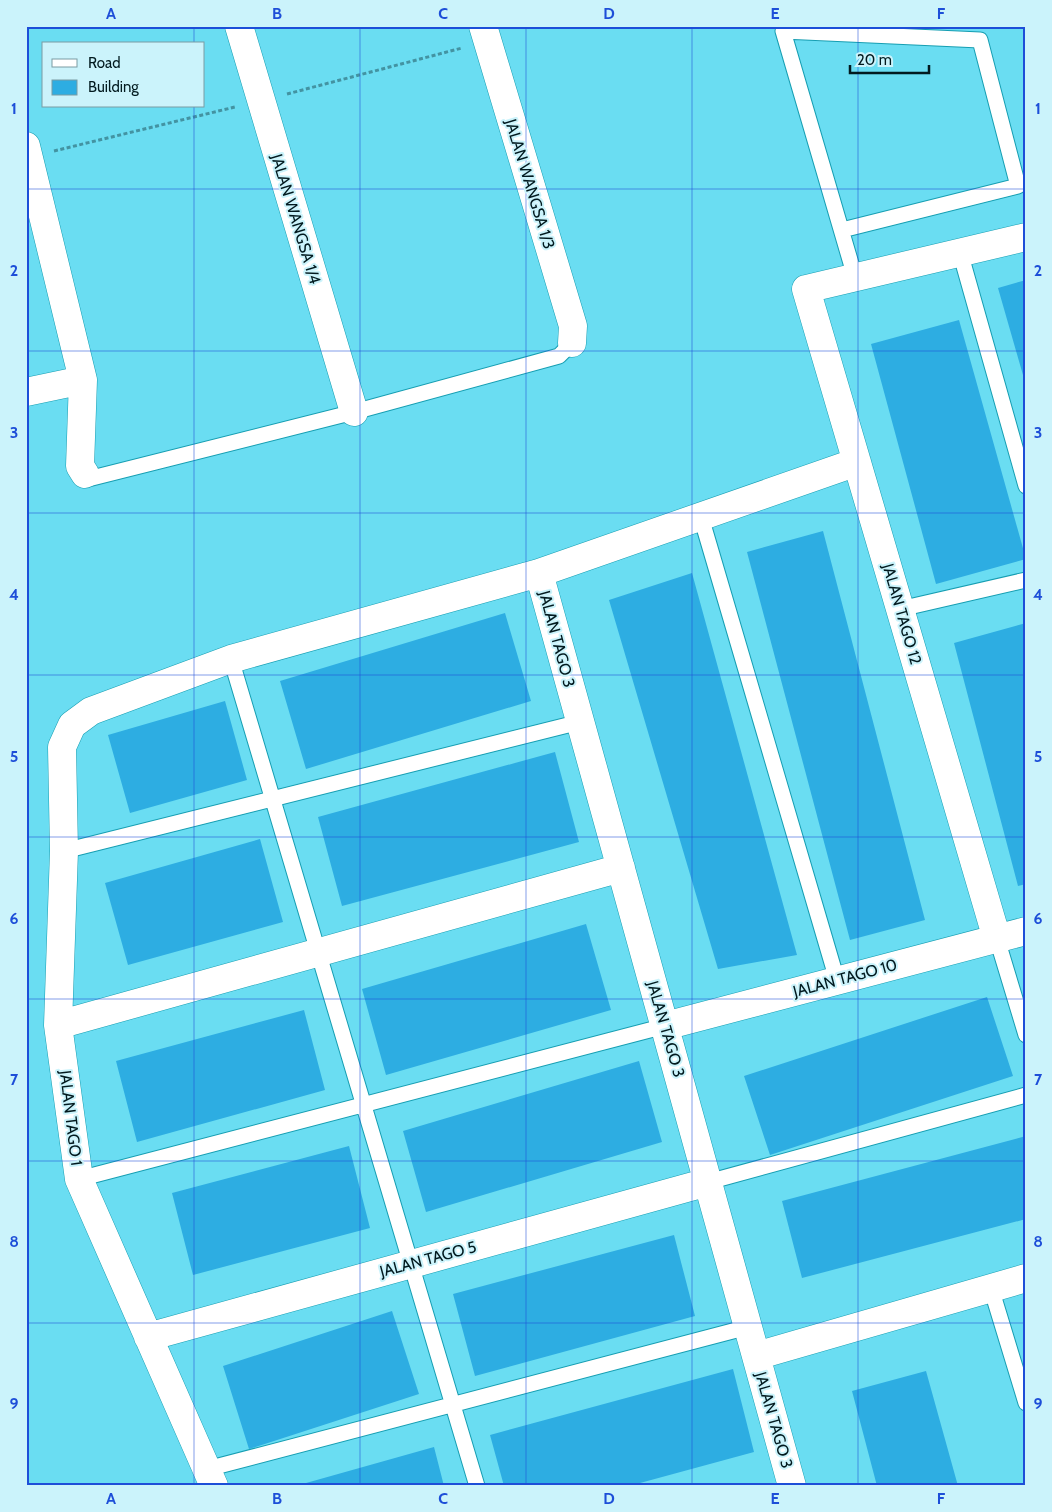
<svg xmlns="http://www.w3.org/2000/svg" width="1052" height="1512" viewBox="0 0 1052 1512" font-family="Cabin,sans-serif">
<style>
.building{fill:#2dade2}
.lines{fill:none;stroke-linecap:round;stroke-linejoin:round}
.service-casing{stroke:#169eb2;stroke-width:17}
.minor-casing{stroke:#169eb2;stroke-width:29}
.path{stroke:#4393a2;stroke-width:3;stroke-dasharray:4 2.5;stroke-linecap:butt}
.service{stroke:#fff;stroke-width:15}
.minor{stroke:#fff;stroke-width:28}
.grid{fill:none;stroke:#1d4ed8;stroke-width:1;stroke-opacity:0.55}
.labels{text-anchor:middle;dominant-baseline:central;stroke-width:4;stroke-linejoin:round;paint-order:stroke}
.street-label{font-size:16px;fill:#021a1f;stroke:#cbf3fb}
.neatline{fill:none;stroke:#1d4ed8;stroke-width:2}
.grid-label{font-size:16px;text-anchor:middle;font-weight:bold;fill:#1d4ed8}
</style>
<rect width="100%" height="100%" fill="#6addf2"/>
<path class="building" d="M1026 280V382H1025L998 288Z
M959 320 1026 559 936 584 871 344Z
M823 531 925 920 850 940 747 552Z
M692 573 797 955 718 969 609 600Z
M505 613 531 701 306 769 280 681Z
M1026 623V884L1018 886 954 643Z
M225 701 247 780 130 813 108 735Z
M555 752 579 842 342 906 318 817Z
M260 839 283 922 128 965 105 883Z
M586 924 611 1010 386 1075 362 989Z
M987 997 1013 1076 770 1155 744 1076Z
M304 1010 325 1090 137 1142 116 1061Z
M639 1061 662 1142 426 1212 403 1131Z
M1026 1136V1219L802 1278 782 1201Z
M349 1146 370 1228 193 1275 172 1193Z
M674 1235 695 1316 475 1376 453 1294Z
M392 1311 419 1394 249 1449 223 1366Z
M733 1369 754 1452 629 1486H504L490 1435Z
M926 1371 958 1486H877L852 1391Z
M434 1447 444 1486H299V1485Z"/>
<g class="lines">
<g class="service-casing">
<path id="service" d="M842 230 1018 186 980 40 783 31 855 277
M960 252 1026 486
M85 474 92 478 354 412 559 356 572 343
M701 517 837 980
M900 609 1026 580
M231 659 477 1486
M64 851 580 722
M997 939 1026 1035
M79 1179 665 1026
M708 1182 1026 1095
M991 1288 1026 1403
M207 1469 748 1327"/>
</g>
<g class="minor-casing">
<path id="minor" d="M239 26 354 412
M483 26 573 326 572 343
M26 146 83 380 80 466 85 474
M26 392 83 380
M539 573 792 1486
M997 939 806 289 1026 237
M58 1025 621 868
M665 1026 1026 931
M148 1337 708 1182
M756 1356 1026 1278
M214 1486 79 1179 58 1025 64 851 62 747 72 725 91 711 231 659 539 573 857 462"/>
</g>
<path class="path" d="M287 94 462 48
M54 151 235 107"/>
<use href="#service" class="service"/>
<use href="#minor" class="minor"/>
</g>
<path class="grid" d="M194 26V44M360 26V1486M526 26V1486M692 26V1486M858 26V1486M194 106V1486M26 189H1026M26 351H1026M26 513H1026M26 675H1026M26 837H1026M26 999H1026M26 1161H1026M26 1323H1026"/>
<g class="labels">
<g class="street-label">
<text transform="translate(530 184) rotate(73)">JALAN WANGSA 1/3</text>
<text transform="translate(296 219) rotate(73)">JALAN WANGSA 1/4</text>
<text transform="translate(902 614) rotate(74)">JALAN TAGO 12</text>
<text transform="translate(557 639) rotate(75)">JALAN TAGO 3</text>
<text transform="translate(845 978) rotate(-15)">JALAN TAGO 10</text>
<text transform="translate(666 1029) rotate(74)">JALAN TAGO 3</text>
<text transform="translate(71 1118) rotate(83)">JALAN TAGO 1</text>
<text transform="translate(428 1259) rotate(-15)">JALAN TAGO 5</text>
<text transform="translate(774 1420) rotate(74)">JALAN TAGO 3</text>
</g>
</g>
<rect width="1052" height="1512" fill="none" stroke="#cbf3fb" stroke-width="55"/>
<rect x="42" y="42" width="162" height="65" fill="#cbf3fb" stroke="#7b9ca3"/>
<rect x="52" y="59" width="25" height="8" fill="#ffffff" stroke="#7b9ca3"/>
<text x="88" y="68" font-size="15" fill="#021a1f">Road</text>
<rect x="52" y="80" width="25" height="15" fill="#2dade2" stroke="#7b9ca3"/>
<text x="88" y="92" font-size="15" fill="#021a1f">Building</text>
<path d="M850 65v8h79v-8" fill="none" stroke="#021a1f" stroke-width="2.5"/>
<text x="857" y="65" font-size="15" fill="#021a1f" stroke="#cbf3fb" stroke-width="4" paint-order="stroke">20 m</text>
<rect x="28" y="28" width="996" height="1456" class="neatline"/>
<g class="grid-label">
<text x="111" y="19">A</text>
<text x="277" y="19">B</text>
<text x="443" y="19">C</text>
<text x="609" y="19">D</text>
<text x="775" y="19">E</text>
<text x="941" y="19">F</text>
<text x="14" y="114">1</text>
<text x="1038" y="114">1</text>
<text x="14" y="276">2</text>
<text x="1038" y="276">2</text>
<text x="14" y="438">3</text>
<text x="1038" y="438">3</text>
<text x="14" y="600">4</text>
<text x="1038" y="600">4</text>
<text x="14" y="762">5</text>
<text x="1038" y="762">5</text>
<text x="14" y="924">6</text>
<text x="1038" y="924">6</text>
<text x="14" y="1085">7</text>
<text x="1038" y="1085">7</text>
<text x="14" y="1247">8</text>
<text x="1038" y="1247">8</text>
<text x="14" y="1409">9</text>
<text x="1038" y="1409">9</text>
<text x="111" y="1504">A</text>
<text x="277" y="1504">B</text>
<text x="443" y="1504">C</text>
<text x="609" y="1504">D</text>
<text x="775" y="1504">E</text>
<text x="941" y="1504">F</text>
</g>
</svg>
